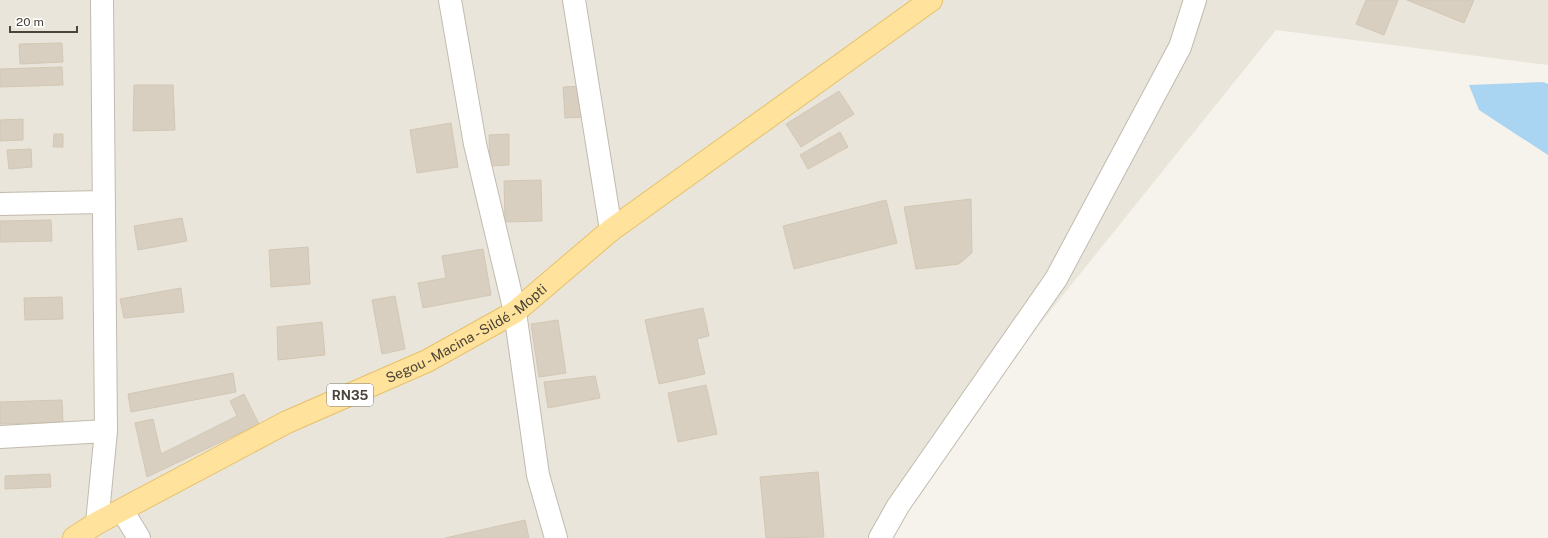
<svg xmlns="http://www.w3.org/2000/svg" width="1548" height="538" viewBox="0 0 1548 538" font-family="'Public Sans',sans-serif">
<style>
.residential{fill:#eae5da}
.water{fill:#a9d4f2}
.building{fill:#d8cfc1;stroke:#d3c7b4}
.lines{fill:none;stroke-linecap:round;stroke-linejoin:round}
.minor-casing{stroke:#c2bbae;stroke-width:24}
.major-casing{stroke:#e6c16a;stroke-width:24}
.minor{stroke:#fff;stroke-width:22}
.major{stroke:#ffe39c;stroke-width:22}
.labels{text-anchor:middle;dominant-baseline:central;stroke-width:3;stroke-linejoin:round;paint-order:stroke}
.shield{fill:#fff;stroke:#817c74;stroke-width:1}
.shield-label{font-size:13px;font-weight:bold;fill:#4b4439}
.street-label{font-size:14px;fill:#4b4439;stroke:#fff}
</style>
<rect width="100%" height="100%" fill="#f6f3ec"/>
<path class="residential" d="M0 0H1548V65L1276 30 953 432 889 538H0Z"/>
<path class="water" d="M1543 82 1548 84V155L1479 110 1469 85Z"/>
<path class="building" d="M1366 0H1398L1384 35 1356 24Z
M1407 0H1474L1464 23Z
M62 43 63 62 20 64 19 44Z
M62 67 63 85 0 87V69Z
M134 85H173L175 130 133 131Z
M583 86 584 117 565 118 563 87Z
M839 91 854 114 801 147 786 124Z
M23 119V140L0 141V120Z
M451 123 458 167 417 173 410 130Z
M840 132 848 147 808 169 800 155Z
M54 134H63V147H53Z
M509 134V165L490 166 489 135Z
M31 149 32 167 9 169 7 150Z
M541 180 542 221 505 222 504 181Z
M971 199 972 253 959 264 916 269 904 207Z
M886 200 897 243 794 269 783 226Z
M182 218 187 241 138 250 134 226Z
M51 220 52 241 0 242V221Z
M308 247 310 284 271 287 269 250Z
M483 249 491 295 423 308 418 283 446 278 442 256Z
M181 288 184 312 124 318 120 299Z
M395 296 405 349 382 354 372 300Z
M62 297 63 319 25 320 24 298Z
M703 308 709 336 697 339 705 374 659 384 645 320Z
M558 320 566 373 539 377 531 324Z
M322 322 325 355 278 360 277 327Z
M233 373 236 392 131 412 128 394Z
M595 376 600 398 548 408 544 382Z
M706 385 717 434 678 442 668 393Z
M244 394 259 424 147 477 135 423 153 419 161 454 237 416 230 401Z
M62 400 63 422 0 424V402Z
M818 472 824 537 766 538 760 477Z
M50 474 51 487 5 489V476Z
M525 520 529 538H445Z"/>
<g class="lines">
<g class="minor-casing">
<path id="minor" d="M450 0 475 144 515 312 538 475 556 538
M574 0 611 230
M0 204 103 202
M0 437 106 431
M122 510 139 538
M97 523 106 431 102 0
M880 538 898 506 1056 279 1180 47 1195 0"/>
</g>
<g class="major-casing">
<g id="major">
<path id="s1" d="M74 538 97 523 287 422 427 361 515 312 611 230 931 0"/>
</g>
</g>
<use href="#minor" class="minor"/>
<use href="#major" class="major"/>
</g>
<g class="labels">
<rect class="shield" x="327" y="384" width="46" height="22" rx="3"/>
<g class="shield-label">
<text x="350" y="395">RN35</text>
</g>
<g class="street-label">
<text stroke="none"><textPath href="#s1" startOffset="443">Segou - Macina - Sildé - Mopti</textPath></text>
</g>
</g>
<path d="M10 26v6h67v-6" fill="none" stroke="#4b4439" stroke-width="2"/>
<text x="16" y="26" font-size="12" fill="#4b4439" stroke="#ffffff" stroke-width="3" paint-order="stroke">20 m</text>
</svg>
